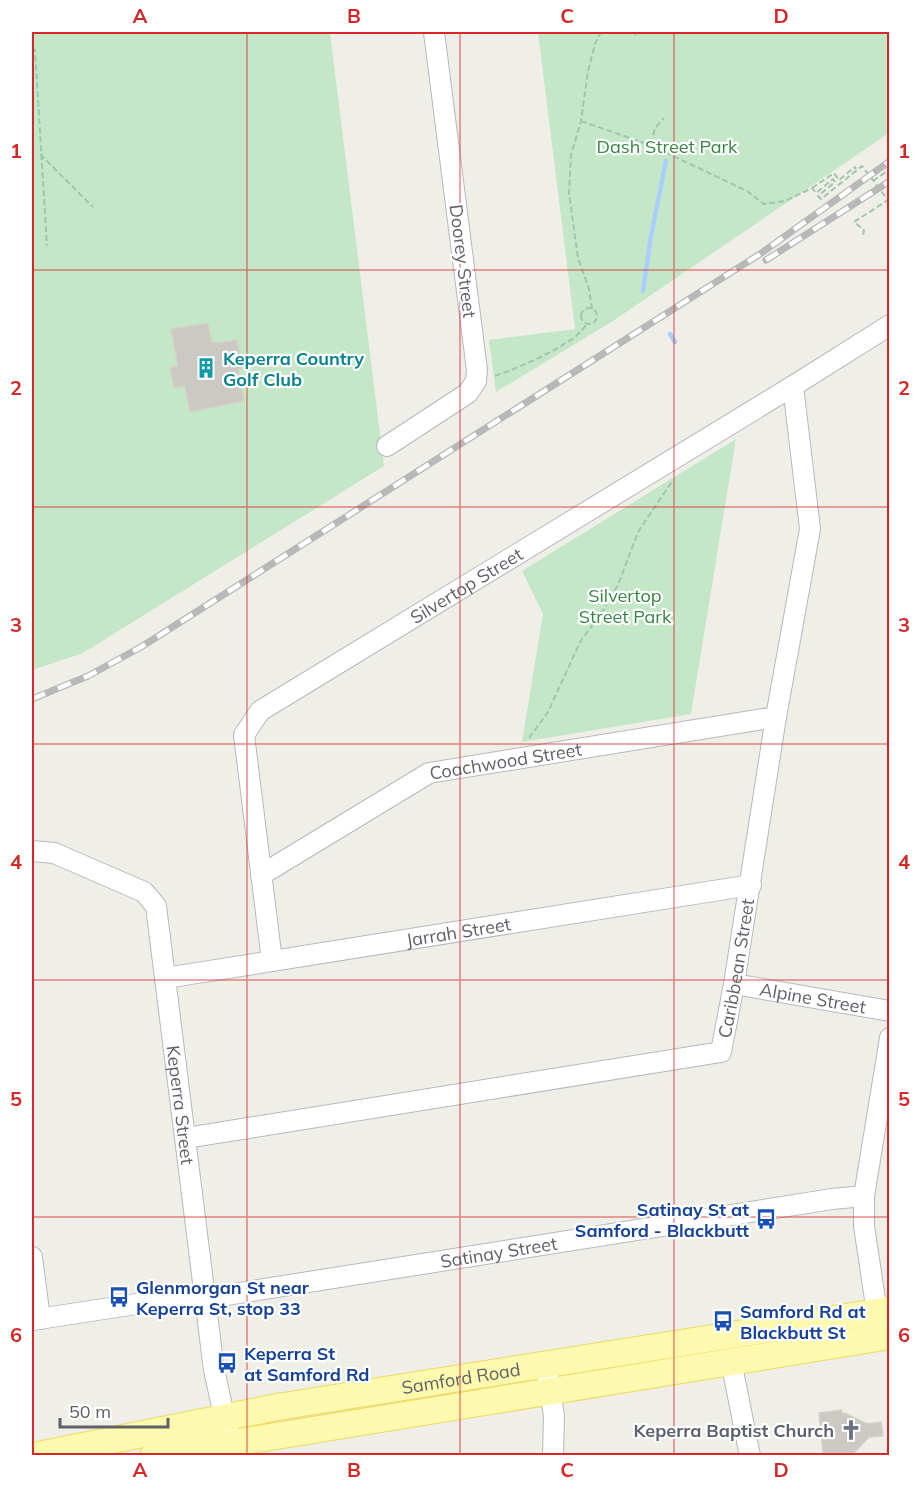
<svg xmlns="http://www.w3.org/2000/svg" width="921" height="1487" viewBox="0 0 921 1487" font-family="Mulish,sans-serif">
<style>
.green{fill:#c4e7c8}
.lines{fill:none;stroke-linecap:round;stroke-linejoin:round}
.stream{stroke:#aacffd;stroke-width:4.5}
.building{fill:#ccc9c4;stroke:#d5d2c5;stroke-width:1.5}
.minor-casing{stroke:#b7b8bd;stroke-width:22}
.major-casing{stroke:#efd861;stroke-width:28}
.path{stroke:#9ec7ae;stroke-width:2;stroke-dasharray:6 3;stroke-linecap:butt}
.minor{stroke:#fff;stroke-width:20}
.major{stroke:#fdfaaf;stroke-width:26}
.rail-casing{stroke:#b7b8b8;stroke-width:7}
.rail{stroke:#fff;stroke-width:4.5;stroke-dasharray:14;stroke-linecap:butt}
.grid{fill:none;stroke:#d62828;stroke-width:1.5;stroke-opacity:0.55}
.labels{text-anchor:middle;dominant-baseline:central;stroke-width:4.5;stroke-linejoin:round;paint-order:stroke}
.park-label{font-size:18px;fill:#378544;stroke:#fff}
.street-label{font-size:18px;fill:#5e6167;stroke:#fff}
.culture-label{font-size:18px;font-weight:bold;fill:#0d838f;stroke:#fff;text-anchor:start}
.transit-label{font-size:18px;font-weight:bold;fill:#164399;stroke:#fff;text-anchor:start}
.worship-label{font-size:18px;font-weight:bold;fill:#5b616d;stroke:#fff;text-anchor:end}
.neatline{fill:none;stroke:#d62828;stroke-width:2}
.grid-label{font-size:20px;text-anchor:middle;font-weight:bold;fill:#d62828}
</style>
<rect width="100%" height="100%" fill="#f0efe7"/>
<path class="green" d="M32 32H330L384 466 83 653 32 670Z
M538 32H889V133L613 321 496 392 489 340 575 329Z
M736 439 691 714 522 742 543 614 522 571Z"/>
<g class="lines">
<path class="stream" d="M643 291 651 236 666 161
M670 334 675 342"/>
</g>
<path class="building" d="M208 323 212 343 237 340 243 369H238L244 401 190 412 185 386 174 388 170 367 178 366 171 329Z
M842 1410V1414L845 1413 867 1424 881 1422 883 1436 869 1437 852 1455H825L824 1453H823L819 1413Z"/>
<g class="lines">
<g class="minor-casing">
<g id="minor">
<path d="M387 446 468 393 476 381 477 370 434 32"/>
<path id="s1" d="M32 851 54 853 144 892 156 906 214 1370 230 1442"/>
<path id="s2" d="M261 875 429 773 776 717"/>
<path id="s3" d="M272 961 244 735 260 711 793 386 890 325"/>
<path id="s4" d="M165 978 751 885"/>
<path id="s5" d="M734 984 890 1011"/>
<path id="s6" d="M186 1138 721 1052 734 984 776 717 810 529 793 386"/>
<path d="M32 1257 40 1319"/>
<path id="s7" d="M32 1320 188 1296 214 1297 832 1199 864 1196"/>
<path d="M879 1326 864 1226V1196L890 1038"/>
<path d="M731 1361 750 1456"/>
<path d="M546 1364 554 1416 553 1456"/>
</g>
</g>
<g class="major-casing">
<g id="major">
<path id="s8" d="M33 1456 277 1407 890 1310"/>
<path d="M153 1456 890 1336"/>
</g>
</g>
<path class="path" d="M633 32 636 35
M32 48 35 50 47 246
M581 121 650 145 747 191 764 204 785 201 812 188 816 193 833 179 835 182 818 196 821 199 862 166 888 200 854 222 864 230 863 236
M651 144 655 128 664 118
M40 154 93 207
M873 181 890 169
M812 188 834 173 839 180 855 167 856 169
M581 316a8 8 0 1 1 16 0a8 8 0 1 1-16 0Z
M592 309 589 289 578 258 569 193 571 155 581 121 588 71 595 44 601 32
M495 376C522 366 551 354 575 337 580 333 583 328 588 324
M529 738 548 712 580 642 602 612 618 585 638 532 673 480"/>
<use href="#minor" class="minor"/>
<use href="#major" class="major"/>
<g class="rail-casing">
<path id="rail" d="M766 260 890 181
M32 699 88 676 141 647 760 254 890 161"/>
</g>
<use href="#rail" class="rail"/>
</g>
<path class="grid" d="M247 32V1456M460 32V1456M674 32V1456M32 270H890M32 507H890M32 744H890M32 980H890M32 1217H890"/>
<defs>
<g id="building-bare" transform="scale(1.62)"><path d="M-4-6H4V6H1V3H-1V6H-4ZM-2.5-4.3h1.7v1.8h-1.7ZM.8-4.3h1.7v1.8H.8ZM-2.5-1h1.7V.8h-1.7ZM.8-1h1.7V.8H.8Z" fill="#0f9aa8" stroke="#fff" stroke-width="2.5" paint-order="stroke"/></g>
<g id="bus-bare" transform="scale(1.62)"><path d="M-5-6H5V4H4V6H2V4H-2V6H-4V4H-5ZM-3.5-4V0h7V-4ZM-3.5 1.2v1.5H-2V1.2ZM2 1.2v1.5H3.5V1.2Z" fill="#1a4fb4" stroke="#fff" stroke-width="2.5" paint-order="stroke"/></g>
<g id="church-bare" transform="scale(1.62)"><path d="M-1.2-6h2.4v3.5h3.3v2.4h-3.3V6h-2.4V-.1h-3.3v-2.4h3.3Z" fill="#6b7280" stroke="#fff" stroke-width="2.5" paint-order="stroke"/></g>
</defs>
<g fill-rule="evenodd">
<use href="#building-bare" x="206" y="368"/>
<use href="#bus-bare" x="766" y="1219"/>
<use href="#bus-bare" x="119" y="1297"/>
<use href="#bus-bare" x="723" y="1321"/>
<use href="#bus-bare" x="227" y="1363"/>
<use href="#church-bare" x="851" y="1430"/>
</g>
<g class="labels">
<g class="park-label">
<text x="667" y="146">Dash Street Park</text>
<text x="625" y="595">Silvertop<tspan x="625" dy="21">Street Park</tspan></text>
</g>
<g class="street-label">
<text transform="translate(463 261) rotate(83)">Doorey Street</text>
<text stroke="none"><textPath href="#s3" startOffset="498">Silvertop Street</textPath></text>
<text stroke="none"><textPath href="#s2" startOffset="274">Coachwood Street</textPath></text>
<text stroke="none"><textPath href="#s4" startOffset="297">Jarrah Street</textPath></text>
<text stroke="none"><textPath href="#s6" startOffset="627">Caribbean Street</textPath></text>
<text stroke="none"><textPath href="#s5" startOffset="80">Alpine Street</textPath></text>
<text stroke="none"><textPath href="#s1" startOffset="339">Keperra Street</textPath></text>
<text stroke="none"><textPath href="#s7" startOffset="472">Satinay Street</textPath></text>
<text stroke="none"><textPath href="#s8" startOffset="435">Samford Road</textPath></text>
</g>
<g class="culture-label">
<text x="223" y="358">Keperra Country<tspan x="223" dy="21">Golf Club</tspan></text>
</g>
<g class="transit-label">
<text x="749" y="1209" text-anchor="end">Satinay St at<tspan x="749" dy="21">Samford - Blackbutt</tspan></text>
<text x="136" y="1287">Glenmorgan St near<tspan x="136" dy="21">Keperra St, stop 33</tspan></text>
<text x="740" y="1311">Samford Rd at<tspan x="740" dy="21">Blackbutt St</tspan></text>
<text x="244" y="1353">Keperra St<tspan x="244" dy="21">at Samford Rd</tspan></text>
</g>
<g class="worship-label">
<text x="834" y="1430">Keperra Baptist Church</text>
</g>
</g>
<rect width="921" height="1487" fill="none" stroke="#ffffff" stroke-width="66"/>
<path d="M60 1418v9h108v-9" fill="none" stroke="#5e6167" stroke-width="3"/>
<text x="69" y="1418" font-size="18" fill="#5e6167" stroke="#ffffff" stroke-width="4.5" paint-order="stroke">50 m</text>
<rect x="33" y="33" width="855" height="1421" class="neatline"/>
<g class="grid-label">
<text x="140" y="23">A</text>
<text x="354" y="23">B</text>
<text x="567" y="23">C</text>
<text x="781" y="23">D</text>
<text x="16" y="158">1</text>
<text x="904" y="158">1</text>
<text x="16" y="395">2</text>
<text x="904" y="395">2</text>
<text x="16" y="632">3</text>
<text x="904" y="632">3</text>
<text x="16" y="869">4</text>
<text x="904" y="869">4</text>
<text x="16" y="1106">5</text>
<text x="904" y="1106">5</text>
<text x="16" y="1342">6</text>
<text x="904" y="1342">6</text>
<text x="140" y="1477">A</text>
<text x="354" y="1477">B</text>
<text x="567" y="1477">C</text>
<text x="781" y="1477">D</text>
</g>
</svg>
